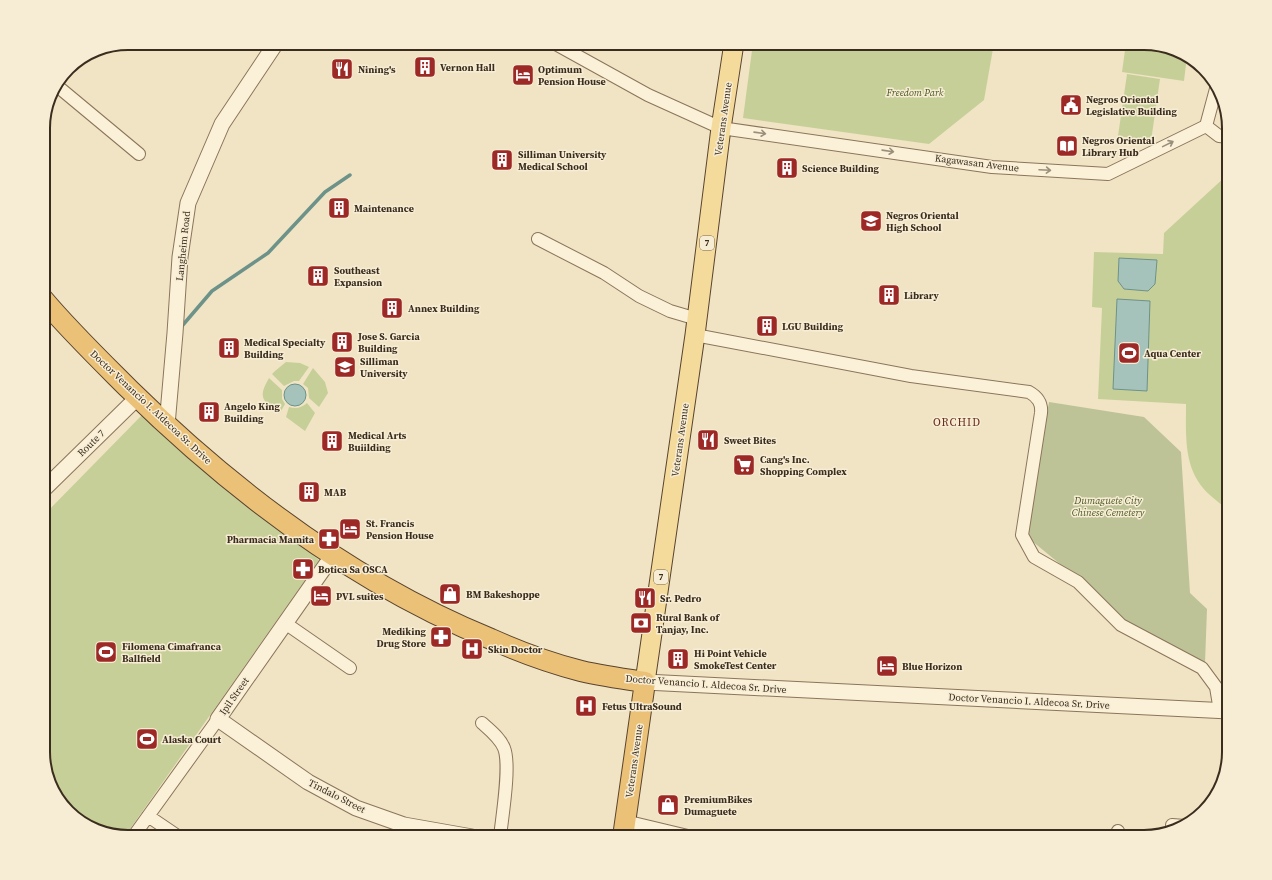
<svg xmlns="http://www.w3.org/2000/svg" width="1272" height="880" viewBox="0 0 1272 880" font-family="'Source Serif 4',serif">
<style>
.green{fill:#c7cf98}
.cemetery{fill:#bdc397}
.water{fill:#a6c3bb;stroke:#6c9289}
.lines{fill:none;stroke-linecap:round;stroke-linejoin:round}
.stream{stroke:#6c9289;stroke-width:3.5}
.minor-casing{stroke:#8b755a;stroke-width:14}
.tertiary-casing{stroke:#8b755a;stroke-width:17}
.primary-casing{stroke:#59432e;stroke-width:21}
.trunk-casing{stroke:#59432e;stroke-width:22}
.minor{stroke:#faf1d8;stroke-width:12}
.tertiary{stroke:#faf1d8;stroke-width:15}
.primary{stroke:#f4da9b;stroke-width:19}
.trunk{stroke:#ebc077;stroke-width:20}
.oneway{stroke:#9a8f7b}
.labels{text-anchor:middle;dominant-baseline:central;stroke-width:3;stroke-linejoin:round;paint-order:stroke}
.shield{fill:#f7edd4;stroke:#736755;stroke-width:1}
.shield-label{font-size:9px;font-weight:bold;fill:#3b2d1e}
.poi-label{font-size:10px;font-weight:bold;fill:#3b2d1e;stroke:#f7edd4;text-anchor:start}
.park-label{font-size:10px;font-style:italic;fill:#4a5824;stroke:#f7edd4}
.street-label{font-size:10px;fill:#3b2d1e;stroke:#f7edd4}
.neighbourhood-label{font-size:11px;letter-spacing:1px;fill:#692d1c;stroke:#f7edd4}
.rim{fill:none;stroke:#3b2d1e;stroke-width:2}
</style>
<rect width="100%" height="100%" fill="#f0e4c4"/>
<path class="green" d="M753 43H994L984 100 929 144 743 118Z
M1126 43H1144L1187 56 1184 81 1122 72Z
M1127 74 1160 79 1151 141 1118 136Z
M1228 149H1229V509C1222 506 1217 501 1211 496 1183 472 1186 438 1186 404L1098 399 1102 308 1092 307 1094 252 1163 254 1164 233 1226 176Z
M286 362 300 363 309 367 299 381H294L284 386 272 374 275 371Z
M313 368 325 382 328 393 319 407 309 398 308 388 303 384Z
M269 378 282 390V399L285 404 280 413C263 401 257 399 269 378Z
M307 403 315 413 305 431 286 417 289 407C296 409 301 408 307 403Z
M142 415 186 455 319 560 125 836 81 823 54 794 43 757V516Z"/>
<path class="cemetery" d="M1049 402 1144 417 1181 452 1190 593 1207 609 1205 663 1118 618 1094 592 1026 536Z"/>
<path class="water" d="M1119 258 1157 260 1155 284 1148 291 1124 289 1118 281Z
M1117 299 1150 301 1147 391 1113 389Z
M284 395a11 11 0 1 1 22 0a11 11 0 1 1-22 0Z"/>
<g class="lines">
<path class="stream" d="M182 326 212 291 268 253 325 192 350 175"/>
<g class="minor-casing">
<path id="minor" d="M554 43 648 95 721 128 992 167 1108 174 1206 126 1217 85
M56 85 139 154
M1206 126 1219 136 1229 137
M538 239 604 273 639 296 670 311 697 319
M695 335 911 376 1029 392C1038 397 1042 403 1041 413L1022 535 1034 557 1078 582 1121 625 1202 668 1216 687 1220 711
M285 623 350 668
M482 723C490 730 500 738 504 748 511 765 502 817 500 837
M148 816 179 837
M625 821 692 837
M1172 825 1185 826
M133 837 218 719
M1115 837 1118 831"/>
</g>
<g class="tertiary-casing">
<path id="tertiary" d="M167 425 175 333 180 257 188 203 222 124 276 43
M43 490 138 397
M333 555 218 719 308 782 356 808 404 825 472 837
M645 682 1229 711"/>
</g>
<g class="primary-casing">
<path id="primary" d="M645 682 695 335 721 128 734 43"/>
</g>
<g class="trunk-casing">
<path id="trunk" d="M43 299C70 331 100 360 129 389 234 492 354 583 491 639 520 652 550 663 581 671 602 676 624 679 645 682L623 837"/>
</g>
<use href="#minor" class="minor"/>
<use href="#tertiary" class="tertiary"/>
<use href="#primary" class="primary"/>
<use href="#trunk" class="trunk"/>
</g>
<defs><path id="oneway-shaft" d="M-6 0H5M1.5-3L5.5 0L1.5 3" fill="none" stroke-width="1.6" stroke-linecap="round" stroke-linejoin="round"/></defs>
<g class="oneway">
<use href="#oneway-shaft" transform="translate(760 133) rotate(8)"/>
<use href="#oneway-shaft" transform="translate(1168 144) rotate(-26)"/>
<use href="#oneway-shaft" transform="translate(888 151) rotate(8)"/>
<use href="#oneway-shaft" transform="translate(1045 170) rotate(3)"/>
</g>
<defs>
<g id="building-square" transform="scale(1.15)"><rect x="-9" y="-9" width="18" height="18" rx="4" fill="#9d2927" stroke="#f7edd4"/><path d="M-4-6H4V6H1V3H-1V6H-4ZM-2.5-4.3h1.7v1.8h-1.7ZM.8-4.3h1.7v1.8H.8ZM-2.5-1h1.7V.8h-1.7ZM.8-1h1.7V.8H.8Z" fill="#fff"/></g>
<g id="restaurant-square" transform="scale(1.15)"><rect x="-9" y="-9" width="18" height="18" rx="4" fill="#9d2927" stroke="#f7edd4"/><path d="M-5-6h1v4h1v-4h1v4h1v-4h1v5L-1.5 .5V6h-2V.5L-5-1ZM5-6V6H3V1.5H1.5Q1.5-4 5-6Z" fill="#fff"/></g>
<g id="hotel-square" transform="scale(1.15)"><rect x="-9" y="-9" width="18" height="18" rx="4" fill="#9d2927" stroke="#f7edd4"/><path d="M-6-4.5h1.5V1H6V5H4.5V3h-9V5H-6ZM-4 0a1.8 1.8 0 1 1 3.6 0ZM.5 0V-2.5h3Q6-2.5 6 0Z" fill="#fff"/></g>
<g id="civic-square" transform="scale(1.15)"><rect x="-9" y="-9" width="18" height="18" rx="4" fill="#9d2927" stroke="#f7edd4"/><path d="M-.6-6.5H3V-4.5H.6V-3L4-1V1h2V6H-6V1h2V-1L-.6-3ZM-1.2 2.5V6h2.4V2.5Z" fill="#fff"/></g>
<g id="library-square" transform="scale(1.15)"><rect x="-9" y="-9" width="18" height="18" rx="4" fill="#9d2927" stroke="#f7edd4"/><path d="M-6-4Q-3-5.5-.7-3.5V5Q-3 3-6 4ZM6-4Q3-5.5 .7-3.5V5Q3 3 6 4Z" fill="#fff"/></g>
<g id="school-square" transform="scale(1.15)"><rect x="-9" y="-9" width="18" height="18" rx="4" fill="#9d2927" stroke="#f7edd4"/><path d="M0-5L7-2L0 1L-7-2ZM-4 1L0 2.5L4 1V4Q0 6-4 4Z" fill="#fff"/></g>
<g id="stadium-square" transform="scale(1.15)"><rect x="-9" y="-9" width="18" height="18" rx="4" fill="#9d2927" stroke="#f7edd4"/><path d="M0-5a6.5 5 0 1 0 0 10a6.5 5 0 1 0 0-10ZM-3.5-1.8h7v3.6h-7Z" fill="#fff"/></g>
<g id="university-square" transform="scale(1.15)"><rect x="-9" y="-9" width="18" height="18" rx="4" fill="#9d2927" stroke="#f7edd4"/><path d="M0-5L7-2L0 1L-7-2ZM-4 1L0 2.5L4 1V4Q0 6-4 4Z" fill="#fff"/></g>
<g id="supermarket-square" transform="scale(1.15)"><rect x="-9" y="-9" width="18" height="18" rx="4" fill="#9d2927" stroke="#f7edd4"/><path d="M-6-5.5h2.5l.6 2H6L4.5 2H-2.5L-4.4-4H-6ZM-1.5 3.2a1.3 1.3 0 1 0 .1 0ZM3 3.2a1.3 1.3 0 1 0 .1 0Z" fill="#fff"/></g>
<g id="pharmacy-square" transform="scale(1.15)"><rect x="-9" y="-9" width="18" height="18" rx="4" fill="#9d2927" stroke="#f7edd4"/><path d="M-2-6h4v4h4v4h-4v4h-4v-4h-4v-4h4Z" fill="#fff"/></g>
<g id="shop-square" transform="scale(1.15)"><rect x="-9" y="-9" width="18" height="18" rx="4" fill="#9d2927" stroke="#f7edd4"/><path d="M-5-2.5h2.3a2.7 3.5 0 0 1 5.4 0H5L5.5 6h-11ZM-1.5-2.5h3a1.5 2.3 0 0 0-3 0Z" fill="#fff"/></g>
<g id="bank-square" transform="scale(1.15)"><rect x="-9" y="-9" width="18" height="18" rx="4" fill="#9d2927" stroke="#f7edd4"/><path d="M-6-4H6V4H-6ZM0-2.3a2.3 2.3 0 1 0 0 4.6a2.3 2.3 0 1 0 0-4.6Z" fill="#fff"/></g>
<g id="hospital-square" transform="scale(1.15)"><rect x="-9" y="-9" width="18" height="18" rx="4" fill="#9d2927" stroke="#f7edd4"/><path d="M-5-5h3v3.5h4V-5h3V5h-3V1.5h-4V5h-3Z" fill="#fff"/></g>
</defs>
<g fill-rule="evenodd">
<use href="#building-square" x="425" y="67"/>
<use href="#restaurant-square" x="342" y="69"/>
<use href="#hotel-square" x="523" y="75"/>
<use href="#civic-square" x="1071" y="105"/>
<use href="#library-square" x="1067" y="146"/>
<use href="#building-square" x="502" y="160"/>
<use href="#building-square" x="787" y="168"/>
<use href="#building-square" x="339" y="208"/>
<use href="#school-square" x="871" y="221"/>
<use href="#building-square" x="318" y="276"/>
<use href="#building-square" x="889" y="295"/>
<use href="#building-square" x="392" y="308"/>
<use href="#building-square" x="767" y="326"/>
<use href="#building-square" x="342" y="342"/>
<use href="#building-square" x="229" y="348"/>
<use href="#stadium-square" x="1129" y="353"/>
<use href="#university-square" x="345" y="367"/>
<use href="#building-square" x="209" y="412"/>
<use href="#restaurant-square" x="708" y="440"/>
<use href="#building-square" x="332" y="441"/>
<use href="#supermarket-square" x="744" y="465"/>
<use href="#building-square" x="309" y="492"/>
<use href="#hotel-square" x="350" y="529"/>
<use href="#pharmacy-square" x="329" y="539"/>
<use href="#pharmacy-square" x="303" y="569"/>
<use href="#shop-square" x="450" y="594"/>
<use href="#hotel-square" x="321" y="596"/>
<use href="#restaurant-square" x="645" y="598"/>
<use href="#bank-square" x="641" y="623"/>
<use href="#pharmacy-square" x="441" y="637"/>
<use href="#hospital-square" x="472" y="649"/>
<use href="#stadium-square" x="106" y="652"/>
<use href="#building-square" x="678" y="659"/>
<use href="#hotel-square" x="887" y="666"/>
<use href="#hospital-square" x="586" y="706"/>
<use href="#stadium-square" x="147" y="739"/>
<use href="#shop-square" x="668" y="805"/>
</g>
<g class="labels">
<g class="shield">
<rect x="700" y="236" width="14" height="14" rx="3"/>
<rect x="654" y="570" width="14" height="14" rx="3"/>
</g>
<g class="shield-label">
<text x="707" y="243">7</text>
<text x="661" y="577">7</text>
</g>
<g class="poi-label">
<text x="440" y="67">Vernon Hall</text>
<text x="358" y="69">Nining's</text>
<text x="538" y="69">Optimum<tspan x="538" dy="12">Pension House</tspan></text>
<text x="1086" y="99">Negros Oriental<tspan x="1086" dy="12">Legislative Building</tspan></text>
<text x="1082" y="140">Negros Oriental<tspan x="1082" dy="12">Library Hub</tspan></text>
<text x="518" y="154">Silliman University<tspan x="518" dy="12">Medical School</tspan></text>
<text x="802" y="168">Science Building</text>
<text x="354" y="208">Maintenance</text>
<text x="886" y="215">Negros Oriental<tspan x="886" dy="12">High School</tspan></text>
<text x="334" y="270">Southeast<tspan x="334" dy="12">Expansion</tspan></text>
<text x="904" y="295">Library</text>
<text x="408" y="308">Annex Building</text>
<text x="782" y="326">LGU Building</text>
<text x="358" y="336">Jose S. Garcia<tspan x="358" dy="12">Building</tspan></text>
<text x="244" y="342">Medical Specialty<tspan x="244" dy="12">Building</tspan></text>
<text x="1144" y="353">Aqua Center</text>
<text x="360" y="361">Silliman<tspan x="360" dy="12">University</tspan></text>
<text x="224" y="406">Angelo King<tspan x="224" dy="12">Building</tspan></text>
<text x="348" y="435">Medical Arts<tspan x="348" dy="12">Buiilding</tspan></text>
<text x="724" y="440">Sweet Bites</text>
<text x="760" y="459">Cang's Inc.<tspan x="760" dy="12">Shopping Complex</tspan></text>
<text x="324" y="492">MAB</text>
<text x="366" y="523">St. Francis<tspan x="366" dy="12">Pension House</tspan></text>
<text x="314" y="539" text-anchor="end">Pharmacia Mamita</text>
<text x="318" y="569">Botica Sa OSCA</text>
<text x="466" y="594">BM Bakeshoppe</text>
<text x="336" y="596">PVL suites</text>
<text x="660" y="598">Sr. Pedro</text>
<text x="656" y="617">Rural Bank of<tspan x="656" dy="12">Tanjay, Inc.</tspan></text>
<text x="426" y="631" text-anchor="end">Mediking<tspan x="426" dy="12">Drug Store</tspan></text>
<text x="122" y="646">Filomena Cimafranca<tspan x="122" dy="12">Ballfield</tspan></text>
<text x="488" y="649">Skin Doctor</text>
<text x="694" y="653">Hi Point Vehicle<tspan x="694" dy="12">SmokeTest Center</tspan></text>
<text x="902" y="666">Blue Horizon</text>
<text x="602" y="706">Fetus UltraSound</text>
<text x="162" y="739">Alaska Court</text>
<text x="684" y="799">PremiumBikes<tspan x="684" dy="12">Dumaguete</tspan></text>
</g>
<g class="park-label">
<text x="915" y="92">Freedom Park</text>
<text x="1108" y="500">Dumaguete City<tspan x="1108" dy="12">Chinese Cemetery</tspan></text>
</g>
<g class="street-label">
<text transform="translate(723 119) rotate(-82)">Veterans Avenue</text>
<text transform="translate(977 163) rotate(7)">Kagawasan Avenue</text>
<text transform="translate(183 246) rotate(-84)">Langheim Road</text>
<text transform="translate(151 407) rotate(43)">Doctor Venancio I. Aldecoa Sr. Drive</text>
<text transform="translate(680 440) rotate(-82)">Veterans Avenue</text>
<text transform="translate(91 443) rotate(-44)">Route 7</text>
<text transform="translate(706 684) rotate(4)">Doctor Venancio I. Aldecoa Sr. Drive</text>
<text transform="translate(234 696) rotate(-55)">Ipil Street</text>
<text transform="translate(1029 701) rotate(3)">Doctor Venancio I. Aldecoa Sr. Drive</text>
<text transform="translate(634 761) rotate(-82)">Veterans Avenue</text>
<text transform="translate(337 796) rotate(27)">Tindalo Street</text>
</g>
<g class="neighbourhood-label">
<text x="957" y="422">ORCHID</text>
</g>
</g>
<path d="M0 0H1272V880H0ZM128 50H1144A78 78 0 0 1 1222 128V752A78 78 0 0 1 1144 830H128A78 78 0 0 1 50 752V128A78 78 0 0 1 128 50Z" fill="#f7edd4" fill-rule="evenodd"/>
<path class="rim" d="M128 50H1144A78 78 0 0 1 1222 128V752A78 78 0 0 1 1144 830H128A78 78 0 0 1 50 752V128A78 78 0 0 1 128 50Z"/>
</svg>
